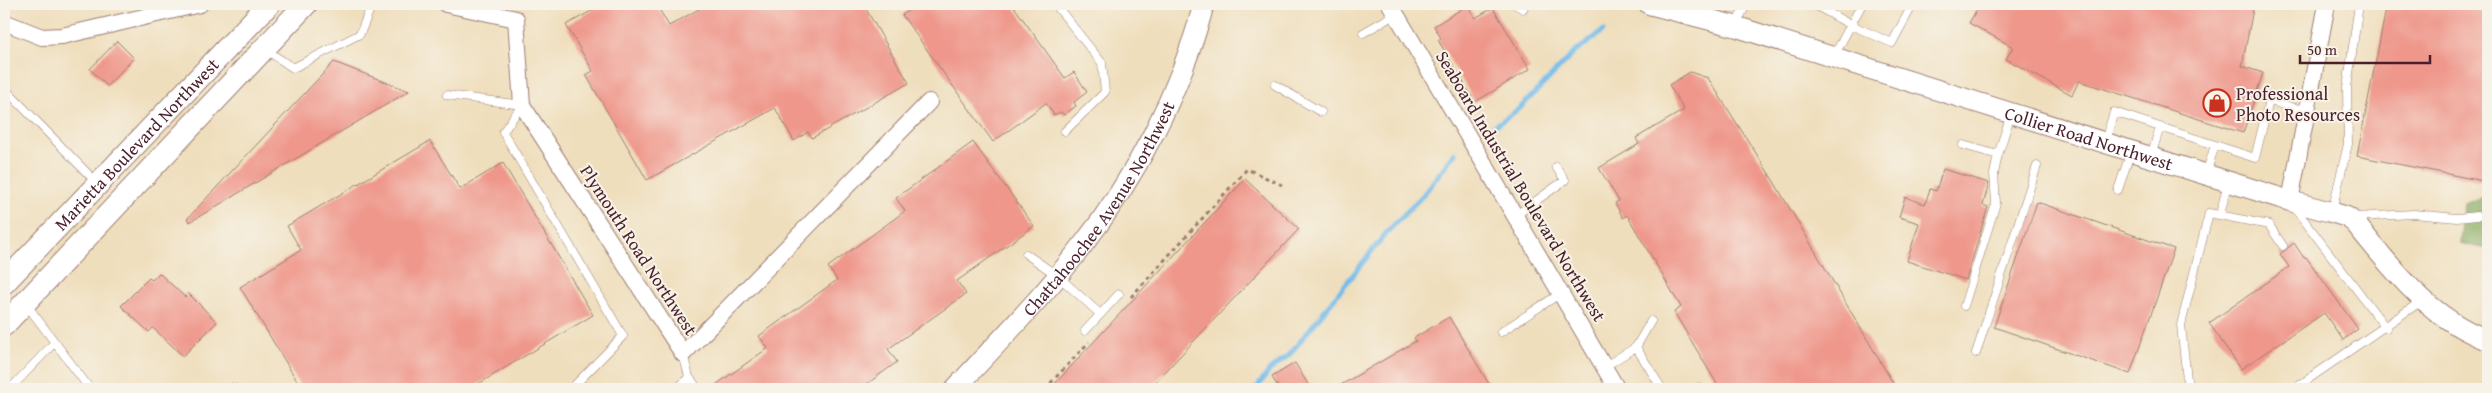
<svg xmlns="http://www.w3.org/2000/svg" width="2492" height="393" viewBox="0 0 2492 393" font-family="'Gentium Book Plus',serif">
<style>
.forest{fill:#86aa5e;stroke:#686444}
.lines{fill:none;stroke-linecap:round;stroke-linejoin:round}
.stream{stroke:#71bcea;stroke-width:5}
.building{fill:#ef978b}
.service-casing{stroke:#9c7e74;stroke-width:9}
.minor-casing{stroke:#9c7e74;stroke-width:18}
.tertiary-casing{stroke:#9c7e74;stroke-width:22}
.secondary-casing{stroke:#9c7e74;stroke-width:24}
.path{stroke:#9c7e74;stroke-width:3;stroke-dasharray:4 4;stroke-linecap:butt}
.service{stroke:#fff;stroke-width:8}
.minor{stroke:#fff;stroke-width:16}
.tertiary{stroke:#fff;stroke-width:20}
.secondary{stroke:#fff;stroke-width:22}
.labels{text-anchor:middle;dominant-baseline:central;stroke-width:4;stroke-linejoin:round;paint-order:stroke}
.poi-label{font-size:18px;fill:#4a1f2b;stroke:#f7f3e8;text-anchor:start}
.street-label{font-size:18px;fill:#4a1f2b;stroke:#f7f3e8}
</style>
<rect width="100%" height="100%" fill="#f7f3e8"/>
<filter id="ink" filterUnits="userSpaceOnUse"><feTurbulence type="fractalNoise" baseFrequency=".02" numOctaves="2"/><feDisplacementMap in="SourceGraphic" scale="10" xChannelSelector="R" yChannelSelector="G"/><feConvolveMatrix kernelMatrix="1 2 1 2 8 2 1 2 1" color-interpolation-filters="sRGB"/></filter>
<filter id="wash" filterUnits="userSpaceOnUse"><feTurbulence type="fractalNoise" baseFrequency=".0096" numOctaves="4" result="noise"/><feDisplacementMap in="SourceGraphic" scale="20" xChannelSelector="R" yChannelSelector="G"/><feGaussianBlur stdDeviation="1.12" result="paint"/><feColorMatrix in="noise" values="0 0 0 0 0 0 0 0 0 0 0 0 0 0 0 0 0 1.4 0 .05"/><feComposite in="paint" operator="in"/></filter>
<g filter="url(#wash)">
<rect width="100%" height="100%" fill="#efdebc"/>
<path class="forest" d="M2488 195V249L2460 243 2464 204Z"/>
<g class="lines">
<path class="stream" d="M1492 128 1520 108 1574 53 1603 31
M1256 389 1270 370 1290 354 1387 232 1423 195 1455 153"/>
</g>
<g id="blocks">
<path class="building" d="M604 4H656L669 26 708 4H863L909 83 812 138 808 132 794 141 775 108 647 180 586 75 593 71 566 25Z
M918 4H1012L1065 78 1074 72 1087 92 1074 102 1076 106 1064 115 1061 112 1054 115 1046 103 993 142 902 15Z
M1980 4H2254L2242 66 2263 73 2243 133 2079 81 2072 95 2006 59 2013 47 1969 23Z
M2387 4H2488V182L2357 156Z
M1468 5 1475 18 1493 8 1530 69 1475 102 1438 40 1441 38 1434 26Z
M117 41 134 58 107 86 90 69Z
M334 62 409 91 190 222 187 219Z
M1690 72 1708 78 1773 180 1893 383 1882 389H1720L1674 312 1681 307 1627 215 1623 218 1615 203 1619 201 1599 168 1639 144 1636 138 1684 110 1669 85Z
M430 141 460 189 503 163 593 315 470 389H302L240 287 301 250 287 226Z
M973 142 1034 226 957 281 966 294 888 349 897 362 860 389H710L768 348 759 336 837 280 828 267 905 211 896 198Z
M1943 169 1989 183 1983 205 1988 207 1966 280 1907 261 1919 223 1899 217 1905 197 1925 204 1930 189 1936 191Z
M1245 179 1299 229 1149 389H1050Z
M2037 202 2174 249 2130 374 1994 327Z
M2294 243 2304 258 2306 257 2358 329 2343 340 2324 313 2241 369 2209 323 2289 267 2280 254Z
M159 273 185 297 188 293 217 322 183 356 153 328 149 332 121 306 149 278 152 280Z
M1449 317 1492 389H1334L1416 341 1414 338Z
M1295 363 1311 389H1279L1272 377Z"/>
</g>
</g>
<g filter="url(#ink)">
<use href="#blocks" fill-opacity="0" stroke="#9c7e74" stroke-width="1"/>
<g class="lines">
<g class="service-casing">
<path id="service" d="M1055 4 1102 63 1105 92 1065 131
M1515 4 1523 9 1525 4
M1813 4 1851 25 1892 43 1913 4
M1735 25 1747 4
M1363 33 1396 14
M266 50 293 68 360 34 372 4
M1834 56 1862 4
M1275 85 1321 112
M4 88 97 183
M447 95 522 105 503 132 623 336 571 389
M2105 141 2114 112 2255 158 2269 101 2307 111
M1963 145 1998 155 2011 114
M2151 156 2160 127
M2206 174 2215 145
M2118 190 2131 151
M2294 207 2386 328
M2332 211 2348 144 2347 88 2359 4
M2220 215 2228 182
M1515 216 1565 180 1556 167
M2354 217 2414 214 2457 218 2477 216
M1026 254 1058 276 1100 314
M26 304 90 389
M1964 306 1996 203 1994 174 1998 155
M1085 331 1119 294
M1501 332 1561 293
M1636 347 1662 389
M1976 353 2037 166
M683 354 689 377
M1604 367 1636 347 1651 321
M10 389 55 342
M229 389 233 387
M677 389 689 377 698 389
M1696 389 1699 387
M2188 389 2181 325 2209 213 2269 225 2283 246
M2294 389 2423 300"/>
</g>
<g class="minor-casing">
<path id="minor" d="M446 4 516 19 522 105 683 354 929 102
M1390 4 1617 389
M4 22 42 37 62 36 200 4
M2290 201 2327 4"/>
</g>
<g class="tertiary-casing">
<g id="tertiary">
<path id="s1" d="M1649 4 1734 26 2290 201 2331 212 2347 217 2355 223C2393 270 2430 319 2488 340"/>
<path id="s2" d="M955 389C997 343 1041 299 1079 250 1136 178 1180 92 1204 4"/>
</g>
</g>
<g class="secondary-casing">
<g id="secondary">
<path id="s3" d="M4 283 269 4"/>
<path d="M4 325 306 4"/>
</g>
</g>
<path class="path" d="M1131 297 1247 169 1282 185
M1045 389 1089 342"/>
<use href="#service" class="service"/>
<use href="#minor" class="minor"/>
<use href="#tertiary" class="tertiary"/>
<use href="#secondary" class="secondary"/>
</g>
</g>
<defs>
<g id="shop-ring" transform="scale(1.4375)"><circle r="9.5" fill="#f7f3e8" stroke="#c8321e" stroke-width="1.5"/><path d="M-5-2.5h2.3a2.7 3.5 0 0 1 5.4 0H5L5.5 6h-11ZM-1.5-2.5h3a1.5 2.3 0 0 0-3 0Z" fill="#c8321e"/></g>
</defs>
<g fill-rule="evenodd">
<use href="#shop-ring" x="2217" y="103"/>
</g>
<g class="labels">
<g class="poi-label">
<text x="2236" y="93">Professional<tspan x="2236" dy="21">Photo Resources</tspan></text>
</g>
<g class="street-label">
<text stroke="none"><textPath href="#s1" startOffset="460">Collier Road Northwest</textPath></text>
<text stroke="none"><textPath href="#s3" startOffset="192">Marietta Boulevard Northwest</textPath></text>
<text transform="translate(1521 186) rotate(59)">Seaboard Industrial Boulevard Northwest</text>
<text stroke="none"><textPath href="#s2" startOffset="232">Chattahoochee Avenue Northwest</textPath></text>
<text transform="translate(639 250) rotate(57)">Plymouth Road Northwest</text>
</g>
</g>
<rect width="2492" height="393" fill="none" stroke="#f7f3e8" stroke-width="20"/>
<path d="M2300 55v8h130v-8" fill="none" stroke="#4a1f2b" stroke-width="2.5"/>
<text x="2307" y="55" font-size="15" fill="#4a1f2b" stroke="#f7f3e8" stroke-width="4" paint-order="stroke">50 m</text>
</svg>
